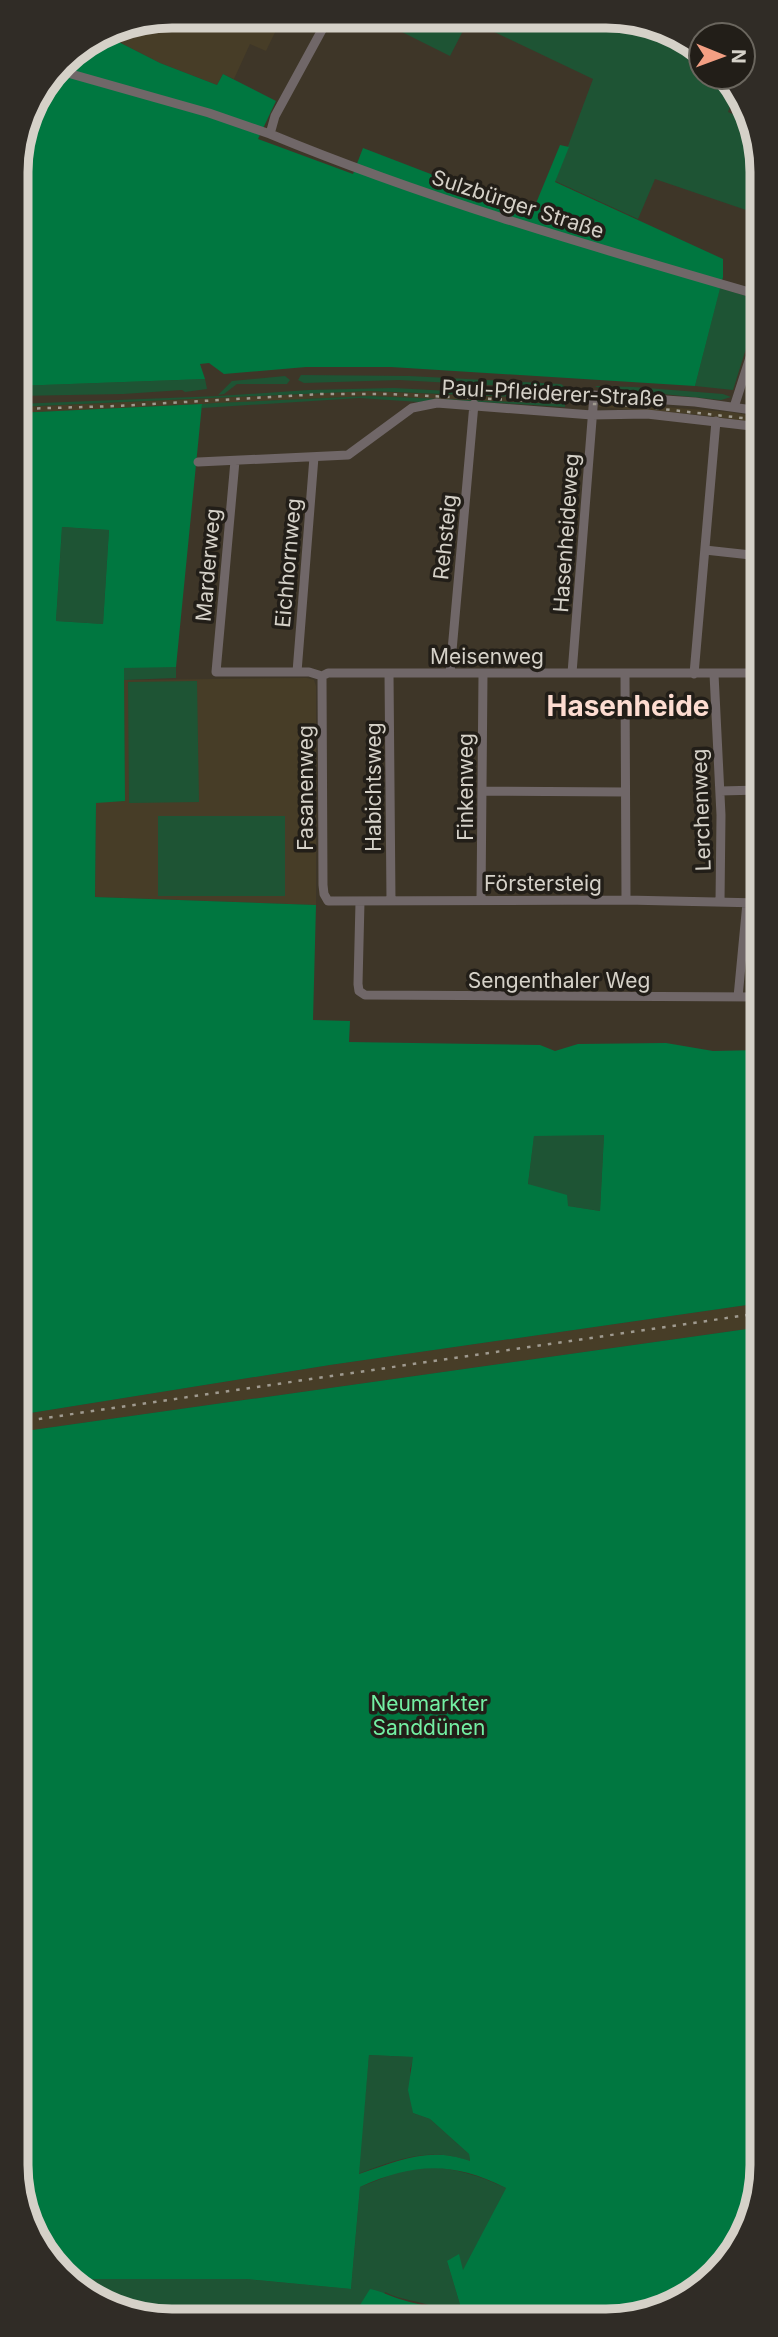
<svg xmlns="http://www.w3.org/2000/svg" width="778" height="2337" viewBox="0 0 778 2337" font-family="Inter,sans-serif">
<style>
.built{fill:#473d27}
.green{fill:#1e5434}
.forest{fill:#007740;fill-rule:evenodd}
.lines{fill:none;stroke-linecap:round;stroke-linejoin:round}
.minor{stroke:#706768;stroke-width:9}
.rail{stroke:#9f9a8f;stroke-width:2.5;stroke-dasharray:3.5 7;stroke-linecap:butt}
.labels{text-anchor:middle;dominant-baseline:central;stroke-width:7;stroke-linejoin:round;paint-order:stroke}
.street-label{font-size:21px;fill:#d5d1c8;stroke:#221e18}
.park-label{font-size:21px;fill:#73efa3;stroke:#221e18}
.district-label{font-size:28px;font-weight:bold;fill:#fddcd1;stroke:#221e18}
.rim{fill:none;stroke:#d5d1c8;stroke-width:9}
</style>
<rect width="100%" height="100%" fill="#3e3628"/>
<path class="built" d="M172 16H281V20L266 51 250 44 234 79 223 74 217 85 160 63 103 34 113 28Z
M369 391 565 400V404L369 396 16 413V407Z
M602 402 729 412 760 417V423L692 414 598 407Z
M307 678 314 680 316 686V905L95 897 96 802 125 801 124 680Z
M761 1303V1327L18 1432V1415L330 1365Z"/>
<path class="green" d="M380 17 446 18 465 27 450 56 378 20Z
M465 18 637 19 701 53V77H724L734 96 728 112 748 121 759 141V184L749 211 655 179 638 219 555 181 593 79Z
M720 288 753 298 757 301 759 307 733 390 695 386Z
M301 375 409 376 561 384 565 387 562 389 399 380 304 383 298 380Z
M285 376 290 380 287 384H237L224 394 218 395 232 381Z
M205 379 207 389 185 392 182 390 123 394 16 396V386Z
M597 386 634 387 723 394 731 397 721 400 595 387Z
M394 388 505 394 565 399 369 391 16 407V404L219 396 309 390Z
M369 396 565 404V407L448 400 419 402 359 398 202 408V404L215 403Z
M62 527 109 530 103 624 56 621Z
M124 667H176V678L124 680Z
M197 681 199 802 129 803 128 682Z
M158 816H285V896H158Z
M534 1135H604L600 1211 568 1206 528 1184Z
M369 2055 414 2057 410 2069 413 2113 430 2119 469 2154 470 2162C433 2145 394 2160 358 2174Z
M427 2167C456 2168 480 2176 506 2188L463 2271 447 2261 464 2318C448 2318 448 2312 434 2307 417 2300 403 2301 385 2292L378 2309 382 2318H142L92 2292V2279H246L351 2289 360 2187 401 2171Z"/>
<path class="forest" d="M103 34 160 63 217 85 223 74 276 101 258 139 353 174 363 148 532 213 560 145 569 147 555 182 723 259V277L695 386 391 367H306L224 374 209 363 200 364 205 379 16 386V162L32 103 69 55Z
M202 404 176 667 124 668 125 801 96 803 95 897 316 905 313 1020 350 1021 349 1042 540 1045 555 1051 578 1044 666 1043 713 1051 760 1050 761 1303 330 1365 18 1415 16 413ZM62 527 109 530 103 624 56 621ZM604 1135 600 1211 568 1206 567 1195 528 1184 534 1136Z
M761 1327 762 2174 724 2268 637 2318H464L447 2261 459 2254 463 2270 506 2188C452 2161 414 2163 360 2187L351 2289 246 2279H92V2292L62 2276 19 2196 18 1432ZM369 2055 413 2057 408 2090 413 2113 430 2119 469 2154 470 2161C428 2146 398 2161 359 2174Z
M370 2289C382 2291 391 2297 403 2300 421 2306 436 2305 451 2318H382L378 2309 360 2305Z"/>
<g class="lines">
<path class="minor" d="M329 17 275 116 270 134C429 200 594 247 759 295
M57 70 209 113 270 134
M734 407 759 330
M235 461 216 672H309L322 676 328 673H760
M198 462 348 455 412 408 437 403 592 415 647 414 760 427
M705 550 760 556
M297 672 314 457
M389 673 391 901
M450 673 474 404
M572 673 594 395 695 402 760 411
M625 674 626 900
M694 674 716 421
M714 674 721 815 720 902
M322 676 323 885 324 894 328 901 626 900 760 903
M482 791 625 792
M720 791 760 790
M481 900 483 674
M360 902 358 984 359 991 365 995 760 997
M738 997 747 903"/>
<path class="rail" d="M16 409 117 406 322 394H389L636 406 760 420
M18 1422 761 1313"/>
</g>
<g class="labels">
<g class="street-label">
<text transform="translate(518 204) rotate(18)">Sulzbürger Straße</text>
<text transform="translate(553 393) rotate(3)">Paul-Pfleiderer-Straße</text>
<text transform="translate(566 533) rotate(-86)">Hasenheideweg</text>
<text transform="translate(445 537) rotate(-84)">Rehsteig</text>
<text transform="translate(288 563) rotate(-85)">Eichhornweg</text>
<text transform="translate(208 565) rotate(-85)">Marderweg</text>
<text x="487" y="656">Meisenweg</text>
<text transform="translate(373 787) rotate(-90)">Habichtsweg</text>
<text transform="translate(465 787) rotate(-90)">Finkenweg</text>
<text transform="translate(305 788) rotate(-90)">Fasanenweg</text>
<text transform="translate(701 810) rotate(-92)">Lerchenweg</text>
<text x="543" y="883">Förstersteig</text>
<text x="559" y="980">Sengenthaler Weg</text>
</g>
<g class="park-label">
<text x="429" y="1703">Neumarkter<tspan x="429" dy="24">Sanddünen</tspan></text>
</g>
<g class="district-label">
<text x="628" y="706">Hasenheide</text>
</g>
</g>
<path d="M0 0H778V2337H0ZM172 28H606A144 144 0 0 1 750 172V2165A144 144 0 0 1 606 2309H172A144 144 0 0 1 28 2165V172A144 144 0 0 1 172 28Z" fill="#302c26" fill-rule="evenodd"/>
<path class="rim" d="M172 28H606A144 144 0 0 1 750 172V2165A144 144 0 0 1 606 2309H172A144 144 0 0 1 28 2165V172A144 144 0 0 1 172 28Z"/>
<g transform="translate(722 56) rotate(91)"><circle r="33" fill="#221e18" stroke="#6a665e" stroke-width="2"/>
<path d="M0-5L12 26L0 18L-12 26Z" fill="#f39f83"/>
<text y="-10" font-size="19" font-weight="bold" text-anchor="middle" fill="#d5d1c8">N</text>
</g>
</svg>
